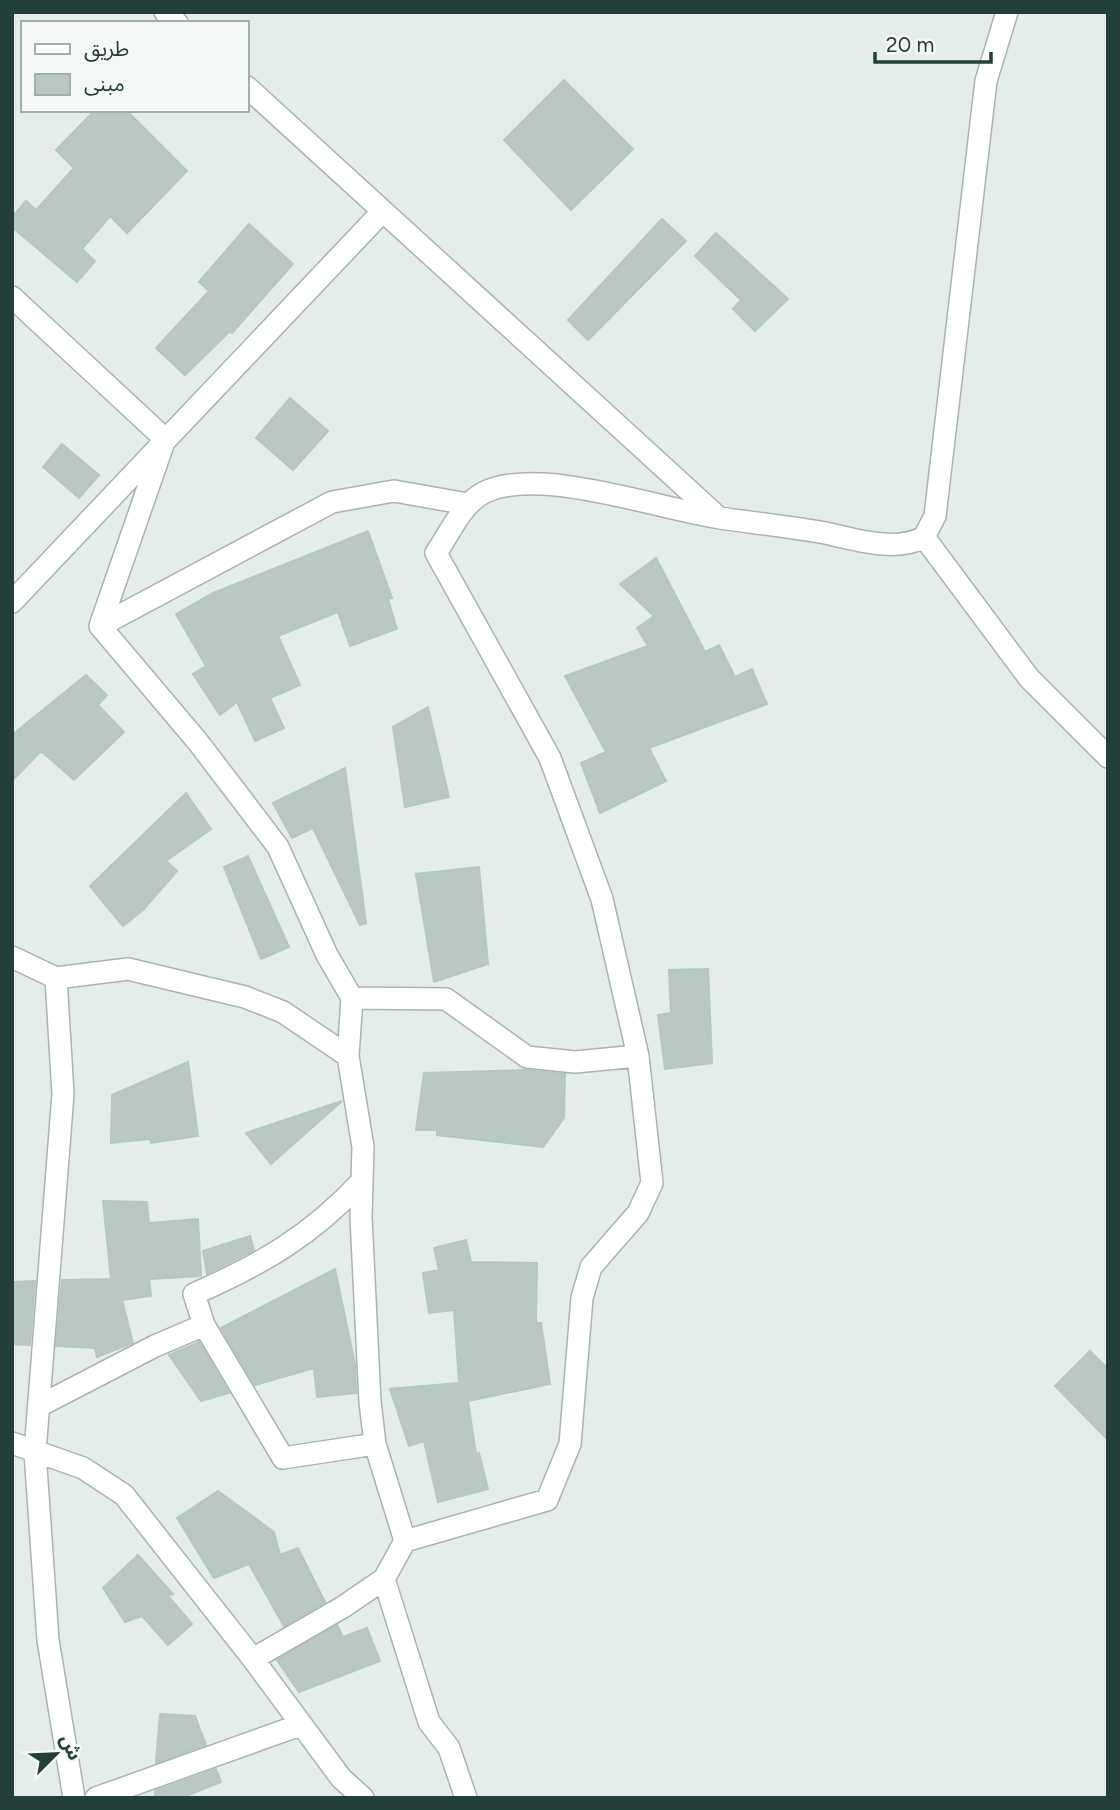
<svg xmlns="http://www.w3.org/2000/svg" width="1120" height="1810" viewBox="0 0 1120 1810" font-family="Figtree,'Noto Sans Arabic',sans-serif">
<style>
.building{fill:#b9c8c3;stroke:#b6c7c2;stroke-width:2}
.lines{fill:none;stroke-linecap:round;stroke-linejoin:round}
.minor-casing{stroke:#a6b5b2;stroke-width:24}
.minor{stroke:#fff;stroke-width:21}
</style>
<rect width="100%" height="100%" fill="#e4edea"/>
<path class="building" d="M564 80 633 149 571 210 504 140Z
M95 110H126L187 171 127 233 110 216 82 249 95 261 77 282 12 227V217L26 201 36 210 74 168 56 150Z
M662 219 686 241 588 340 568 320Z
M249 224 293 264 232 333 230 331 185 375 156 348 209 291 199 282Z
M716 233 788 299 755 331 733 309 741 300 695 256Z
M290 398 328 431 293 470 256 438Z
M62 444 99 475 79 498 43 467Z
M368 531 392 598 388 599 397 629 350 646 338 612 278 636 300 685 270 698 284 728 255 741 237 702 220 715 193 674 206 666 176 614 213 593Z
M656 558 705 652 719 645 735 677 752 669 767 704 649 748 666 781 600 813 581 763 606 752 565 676 648 646 637 628 654 616 620 584Z
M86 675 107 695 98 705 124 732 74 780 41 751 12 781V735Z
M428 707 449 797 405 807 393 727Z
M345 768 366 923 360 925 313 828 292 838 273 803Z
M186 793 211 829 166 861 177 871 143 910 123 926 90 886Z
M248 856 289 947 261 959 224 867Z
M479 867 488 964 434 982 416 874Z
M708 969 712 1063 665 1069 658 1015 671 1013 669 970Z
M188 1062 198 1136 151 1143 150 1139 111 1143 112 1095Z
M525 1070 565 1074 564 1118 543 1147 437 1135V1130H416L424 1073Z
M342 1101 271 1164 246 1133Z
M103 1201 147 1202 149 1223 198 1219 201 1276 149 1279 151 1296 122 1300 133 1343 97 1357 95 1348 56 1346 62 1280 111 1279Z
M250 1236 254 1250 207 1274 203 1251Z
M466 1240 471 1262 537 1263 536 1323H541L550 1384 468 1401 476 1454 479 1453 488 1489 438 1502 424 1441 409 1446 390 1389 459 1383 454 1310 429 1313 423 1273 439 1270 434 1248Z
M335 1269 355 1364 356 1393 317 1397 314 1368 255 1385 221 1328Z
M35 1281 30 1345 12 1344V1282Z
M199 1342 229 1393 201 1401 169 1355Z
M1090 1351 1108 1369V1440L1055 1386Z
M218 1491 274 1532 280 1555 298 1548 325 1602 284 1626 249 1564 214 1578 177 1518Z
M138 1555 173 1594 168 1596 192 1624 168 1645 142 1616 125 1622 103 1588Z
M337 1625 343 1637 367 1628 380 1661 299 1692 277 1660Z
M160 1714 195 1716 206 1745 156 1763Z
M216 1769 221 1782 181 1798H155V1791Z"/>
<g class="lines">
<g class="minor-casing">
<path id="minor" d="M165 12 177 23
M247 87 718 517
M12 297 165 439 100 626 198 742 278 847 327 955 352 998 348 1056 363 1147 361 1217 370 1402 375 1444 405 1541
M924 537 1029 678 1108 757
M12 602 383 211
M100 626 332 502 394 491 468 504
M12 957 56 978 128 969 245 997 283 1012 348 1056
M56 978 63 1094 35 1452 48 1640 74 1798
M352 998 446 999 527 1057 575 1062 638 1056
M362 1181C311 1236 262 1264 194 1294L204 1325 283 1458 375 1444
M39 1406 155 1346 204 1325
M12 1443 83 1468 124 1495 253 1659 341 1778 363 1798
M384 1579 429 1722 449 1748 466 1798
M253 1659 343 1607 384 1579 405 1541 547 1500 570 1444 582 1298 591 1267 638 1213 652 1183 638 1056 602 899 550 758 436 553C450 533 462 503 485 492 541 466 659 509 720 518 755 523 790 527 825 533 854 539 896 553 924 537L935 516 986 81 1007 12
M96 1798 300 1725"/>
</g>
<use href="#minor" class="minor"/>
</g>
<rect width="1120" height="1810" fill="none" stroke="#233f3a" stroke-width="28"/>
<rect x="21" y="21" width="228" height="91" fill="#f4f9f7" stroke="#a0afab" stroke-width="2"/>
<rect x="35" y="44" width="35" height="10" fill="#ffffff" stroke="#a0afab" stroke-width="2"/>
<text x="84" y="56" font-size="21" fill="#233f3a">طريق</text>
<rect x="35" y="74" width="35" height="21" fill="#b9c8c3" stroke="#a0afab" stroke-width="2"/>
<text x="84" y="91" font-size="21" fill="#233f3a">مبنى</text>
<g transform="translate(56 1754) rotate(66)" stroke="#f4f9f7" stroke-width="5" paint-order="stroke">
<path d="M0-5L12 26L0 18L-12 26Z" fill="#233f3a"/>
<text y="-10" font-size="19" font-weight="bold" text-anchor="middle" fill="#233f3a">ش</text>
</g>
<path d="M875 52v10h116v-10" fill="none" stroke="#233f3a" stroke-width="3.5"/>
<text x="886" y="52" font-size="21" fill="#233f3a" stroke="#f4f9f7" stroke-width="5" paint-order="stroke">20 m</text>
</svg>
